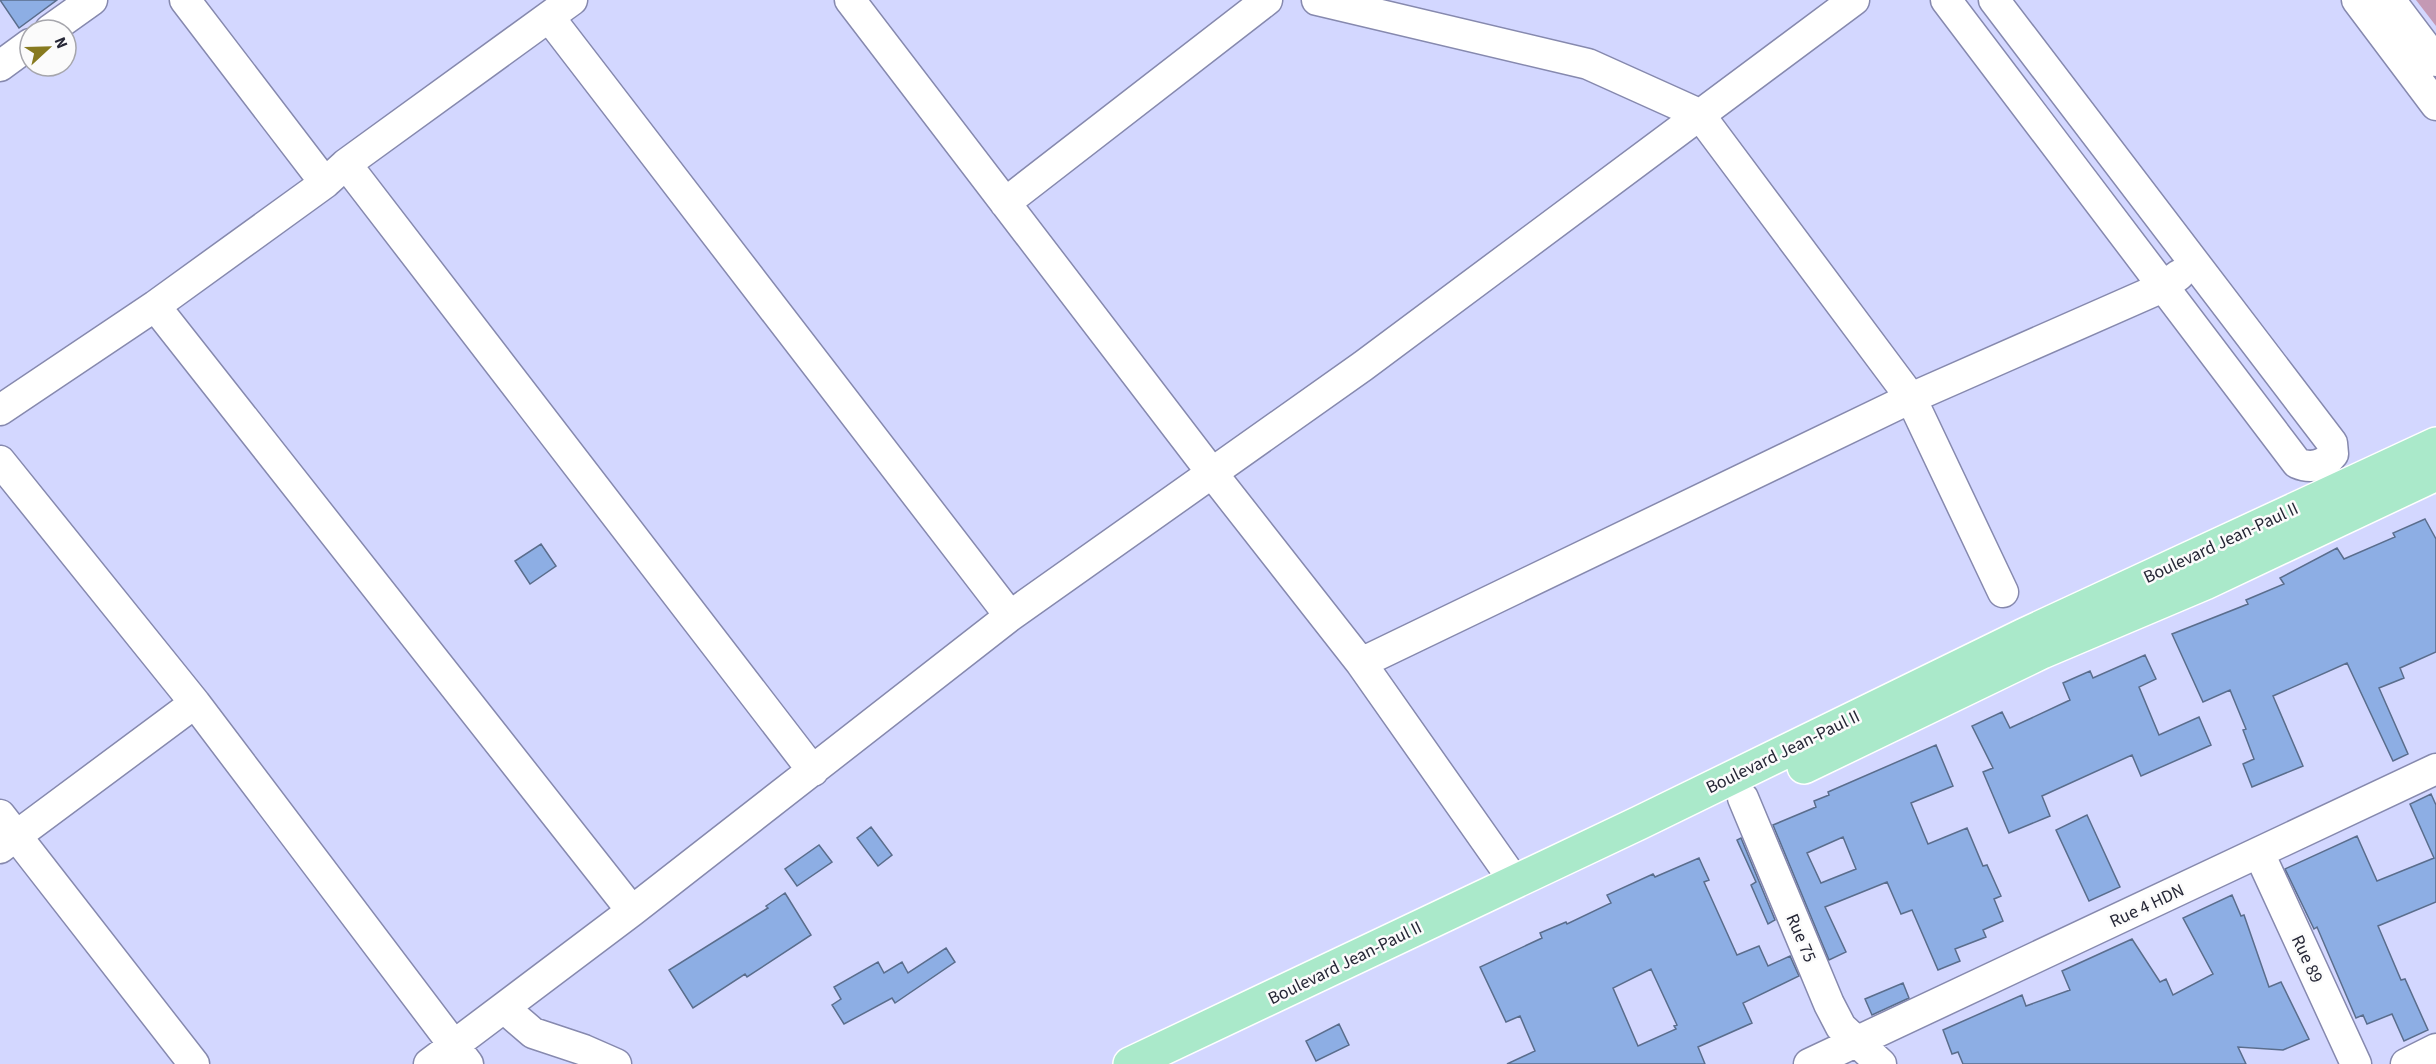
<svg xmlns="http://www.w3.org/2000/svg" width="2436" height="1064" viewBox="0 0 2436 1064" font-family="'Source Sans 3',sans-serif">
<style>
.green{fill:#c499b4}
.building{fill:#8daee4;stroke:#5a6d8c;stroke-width:1.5;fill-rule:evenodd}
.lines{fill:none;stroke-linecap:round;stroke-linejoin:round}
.minor-casing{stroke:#8689ae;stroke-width:33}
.major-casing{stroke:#fff;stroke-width:36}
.minor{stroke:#fff;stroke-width:30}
.major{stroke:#aae9ca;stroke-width:33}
.labels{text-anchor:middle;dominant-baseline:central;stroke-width:5;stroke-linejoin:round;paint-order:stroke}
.street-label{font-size:18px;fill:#262736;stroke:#fbfbfb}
</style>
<rect width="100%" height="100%" fill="#d3d7ff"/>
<path class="green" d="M2416 0H2436V26Z"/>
<path class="building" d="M0 0H57L19 28Z
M2425 519 2436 539V652L2400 668 2404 678 2379 688 2408 754 2393 761 2347 663 2273 696 2303 766 2252 787 2243 764 2254 759 2243 730 2246 729 2230 690 2203 702 2172 634 2248 604 2246 600 2284 584 2280 578 2337 548 2344 559 2395 537 2393 533Z
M541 544 556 566 530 584 515 561Z
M2145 655 2156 679 2139 687 2159 735 2199 717 2211 745 2141 776 2132 755 2042 796 2050 816 2009 833 1983 772 1993 768 1972 726 2002 712 2010 728 2070 700 2063 683 2090 671 2093 678Z
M1936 745 1953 786 1911 803 1928 844 1967 828 1983 866 1987 865 2001 896 1994 899 2003 921 1983 930 1986 937 1955 949 1960 961 1938 970 1912 910 1901 914 1887 882 1825 907 1846 952 1829 960 1773 825 1816 807 1814 801 1829 795 1828 792ZM1843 837 1856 869 1821 883 1807 853Z
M2431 794 2436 805V902L2378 926 2401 980 2405 979 2428 1030 2404 1041 2392 1014 2367 1024 2363 1015 2356 1018 2317 927 2314 929 2285 869 2357 836 2377 881 2434 858 2410 804Z
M2087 815 2120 887 2089 901 2056 830Z
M871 827 892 855 878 866 857 838Z
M1741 838 1775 920 1768 924 1751 885 1756 882 1737 840Z
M819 845 832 862 797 886 785 869Z
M1699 858 1709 880 1704 882 1737 955 1759 946 1768 966 1790 956 1799 976 1743 1003 1752 1023 1698 1047 1705 1064H1507L1535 1051 1520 1016 1506 1022 1480 967 1542 938 1540 933 1566 922 1567 924 1611 903 1607 895 1653 874 1655 877ZM1651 969 1677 1025 1674 1026 1676 1029 1638 1046 1613 988Z
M785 893 811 935 747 977 745 974 693 1008 669 970 768 908 766 906Z
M2232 895 2241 916 2244 915 2269 987 2281 982 2309 1039 2283 1050 2238 1047 2246 1064H1963L1958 1052 1952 1054 1943 1030 2022 995 2026 1006 2070 990 2062 971 2132 939 2160 982 2166 979 2173 995 2213 974 2183 918Z
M946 948 955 962 895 1003 892 998 844 1024 832 1005 841 999 834 987 878 962 884 973 902 962 908 973Z
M1903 983 1909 998 1872 1015 1865 999Z
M1339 1024 1349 1045 1316 1061 1306 1041Z"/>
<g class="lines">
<g class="minor-casing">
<path id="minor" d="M185 0 325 183
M850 0 1212 473 1361 663 1515 882
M1317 0 1588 64 1699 114 1911 398 2003 592
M1946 0 2297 463C2311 469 2324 466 2333 454L2332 443 1994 0
M2357 0 2436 105
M2390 0 2436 61
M549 17 1010 616
M50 30 92 0
M0 66 30 44
M346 164 813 771
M1005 203 1267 0
M155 306 632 911
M0 410 155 306 325 183 346 164 572 0
M0 461 195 703 468 1064
M1361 663 1911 398 2163 287 2179 275
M1743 798 1829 1004 1841 1027 1881 1064
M0 815 194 1064
M0 848 195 703
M2259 853 2356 1064
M504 1008 533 1033 584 1050 616 1064
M429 1064 632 911 1010 616 1363 366 1854 0
M1809 1064 2436 769
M2406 1064 2436 1049"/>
</g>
<g class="major-casing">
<path id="major" d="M1804 767 2042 652 2205 583 2436 474
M1130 1064 1639 823 2024 635 2436 444"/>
</g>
<use href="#minor" class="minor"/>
<use href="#major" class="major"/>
</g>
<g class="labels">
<g class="street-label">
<text transform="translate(2221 543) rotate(-25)">Boulevard Jean-Paul II</text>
<text transform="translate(1783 752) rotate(-26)">Boulevard Jean-Paul II</text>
<text transform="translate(2147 906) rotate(-25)">Rue 4 HDN</text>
<text transform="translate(1801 938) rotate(67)">Rue 75</text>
<text transform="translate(2307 959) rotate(65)">Rue 89</text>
<text transform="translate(1345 963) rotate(-26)">Boulevard Jean-Paul II</text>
</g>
</g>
<g transform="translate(48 48) rotate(68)"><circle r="28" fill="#fbfbfb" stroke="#a6a6ac" stroke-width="1.5"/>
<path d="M0-4.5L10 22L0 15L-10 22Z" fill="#877a1f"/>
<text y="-9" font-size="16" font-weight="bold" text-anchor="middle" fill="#262736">N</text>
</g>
</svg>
